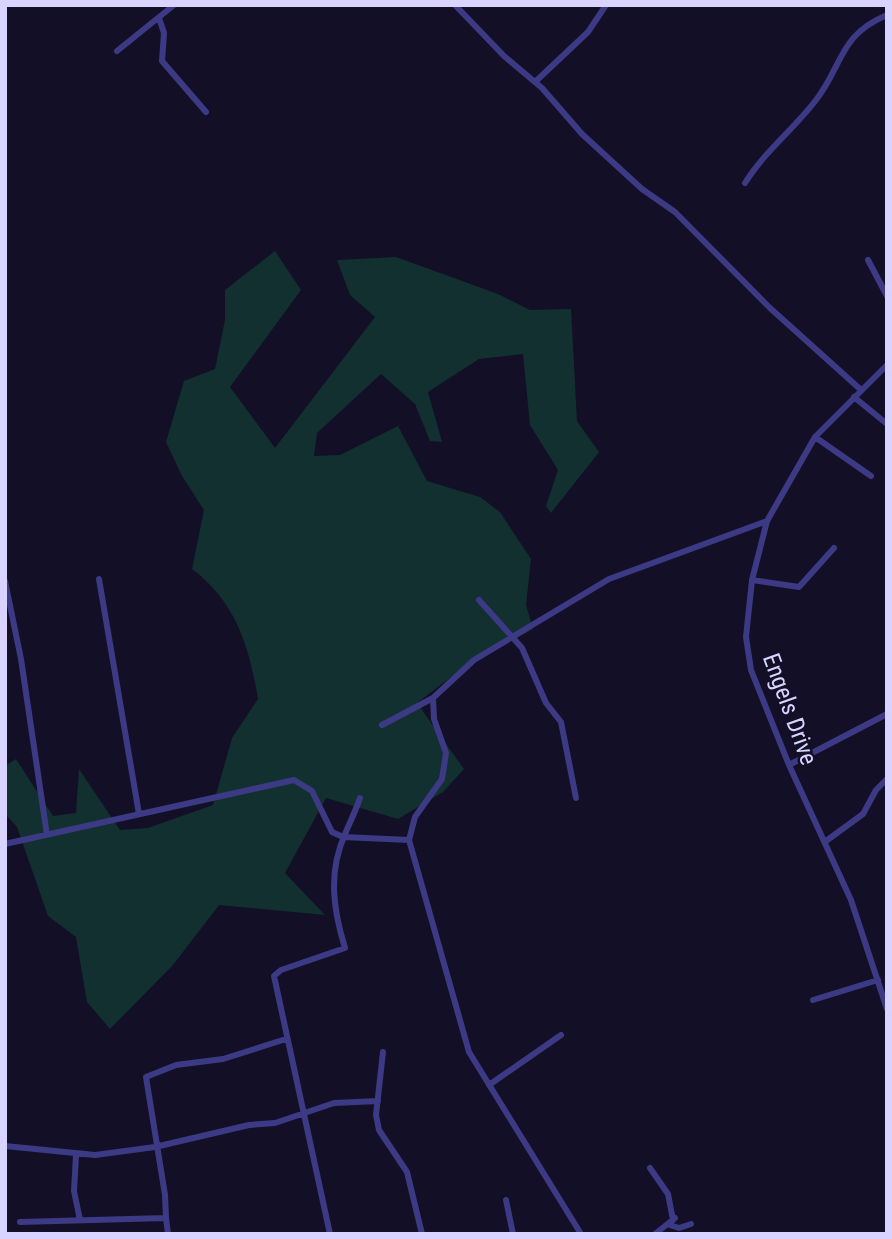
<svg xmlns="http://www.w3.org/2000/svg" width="892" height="1239" viewBox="0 0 892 1239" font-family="'Roboto Condensed',sans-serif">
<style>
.green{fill:#12302f}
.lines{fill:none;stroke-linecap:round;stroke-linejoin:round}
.minor{stroke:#3d3a85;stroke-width:6}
.labels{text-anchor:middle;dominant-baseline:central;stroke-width:5;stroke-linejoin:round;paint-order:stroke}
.street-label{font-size:24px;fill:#d9d4ff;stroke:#130f26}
</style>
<rect width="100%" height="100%" fill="#130f26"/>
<path class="green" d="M275 251 301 290 230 387 275 448 375 317 350 295 337 260 396 257 498 294 530 310 571 309 577 421 599 452 551 513 546 506 558 470 530 425 523 354 479 359 428 392 442 442 430 441 415 404 381 374 317 433 314 456 340 455 398 426 427 481 480 497 500 512 531 559 526 605 533 629 460 670 417 703 464 769 443 792 398 819 326 798 285 873 325 915 219 905 173 965 110 1029 87 1002 76 937 48 916 17 827 5 814V766L16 759 53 816 76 813 79 769 120 830 148 828 213 805 232 738 258 699C249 646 236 602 192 569L204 510 182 476 166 442 184 381 215 369 225 320V290Z"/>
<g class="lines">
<path class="minor" d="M455 5 504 56 542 88 582 134 642 189 675 212 770 308 860 389
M159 18 164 33 162 61 206 112
M117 51 174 5
M535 82 588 32 606 5
M745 183C764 152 794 129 816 100 843 65 839 35 887 15
M868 260 887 296
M887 365 815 437 767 521 752 580 746 637 751 670 789 765 851 900 887 1009
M854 397 887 424
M815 437 871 476
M99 579 139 814
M752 580 799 587 834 548
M5 581 21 659 47 835
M479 600 522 648 546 703 561 722 576 798
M382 725 433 698
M789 765 887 714
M409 840 415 817 442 779 446 753 434 719 433 698 474 660 609 579 767 521
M826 841 863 814 876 790 887 779
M5 844 294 780 312 791 332 832 343 837 409 840 469 1052 581 1234
M813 1000 878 980
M383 1052 376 1115 379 1130 407 1172 422 1234
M489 1085 561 1035
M5 1146 95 1155 155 1147 249 1125 275 1123 334 1103 378 1101
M76 1155 74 1191 80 1220
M650 1168 668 1194 673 1220
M506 1200 513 1234
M166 1218 165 1195 146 1077 176 1065 223 1059 286 1039
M20 1222 166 1218 168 1234
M670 1225 679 1228 691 1224
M330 1234 274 976 281 970 345 948C333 909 328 872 345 834 350 822 356 810 360 798
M655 1234 675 1218"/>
</g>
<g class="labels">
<g class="street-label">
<text transform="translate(790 709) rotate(70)">Engels Drive</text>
</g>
</g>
<rect width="892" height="1239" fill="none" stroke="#d9d4ff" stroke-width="14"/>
</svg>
